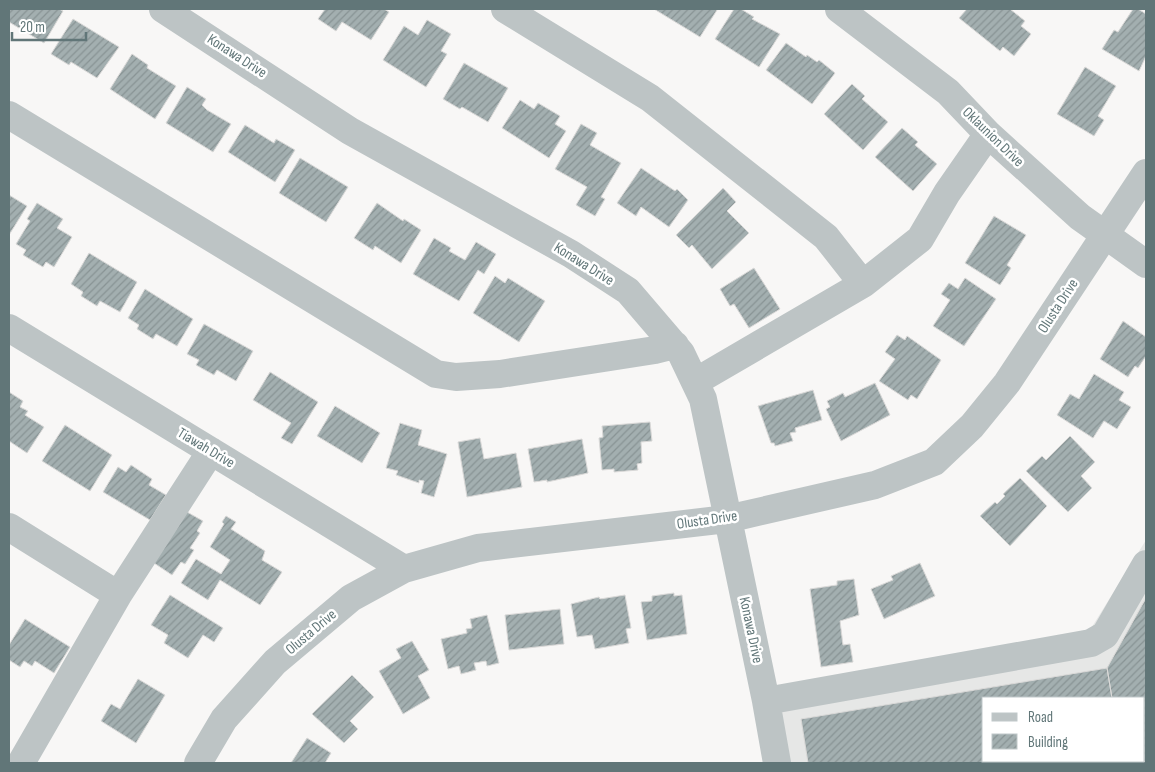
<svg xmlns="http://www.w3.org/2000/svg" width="1155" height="772" viewBox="0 0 1155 772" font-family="'Sofia Sans Condensed',sans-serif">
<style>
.built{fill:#e6e7e6;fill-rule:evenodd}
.building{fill:url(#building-hatch);stroke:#dad9d8}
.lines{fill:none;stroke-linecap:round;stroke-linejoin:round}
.minor{stroke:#bdc4c5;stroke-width:28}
.labels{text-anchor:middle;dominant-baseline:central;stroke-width:5;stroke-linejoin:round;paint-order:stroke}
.street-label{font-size:15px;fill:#617678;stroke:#fff}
</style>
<defs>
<pattern id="building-hatch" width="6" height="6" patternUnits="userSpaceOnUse" patternTransform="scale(1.25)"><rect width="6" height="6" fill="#a3afb0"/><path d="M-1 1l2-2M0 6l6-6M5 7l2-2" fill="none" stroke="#889394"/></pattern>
</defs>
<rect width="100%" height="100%" fill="#f8f7f6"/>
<path class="built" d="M1146 540V763H782L774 689 1090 630ZM984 698H1144V761H984Z"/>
<path class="building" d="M9 9H59L63 11 44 43 9 22Z
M325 9H384L389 12 371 40 342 22 336 31 318 19Z
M654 9H715L717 10 700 37Z
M734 9H741L754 17 752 19 780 34 759 67 715 39Z
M967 9H1010L1025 21 1021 26 1031 34 1014 56 1003 47 1000 51 959 18Z
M1133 9H1138L1146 14V56L1139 71 1102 49 1114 30 1118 32Z
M73 19 119 47 97 78 71 62 69 65 51 54Z
M427 20 451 34 441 51 447 54 426 87 383 60 404 26 418 35Z
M786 43 806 57 807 55 817 62 819 60 835 73 812 104 766 70Z
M132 54 148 65 147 68 176 86 155 119 110 89Z
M464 63 508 88 488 122 462 107 460 109 443 99Z
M1085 67 1116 86 1098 116 1104 120 1094 136 1057 114Z
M852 84 865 96 862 99 888 122 863 150 824 114Z
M187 87 206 99 202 105 207 110 231 124 213 152 166 123Z
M520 100 534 109 538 103 560 116 555 124 566 131 549 158 502 128Z
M581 124 597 133 590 145 621 163 601 197 605 199 595 216 576 205 587 187 555 169Z
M245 125 274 143 276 139 295 150 275 182 228 152Z
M902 128 918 142 915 145 937 164 913 191 875 157Z
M300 158 348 187 326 222 279 193Z
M641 168 675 191 677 189 688 200 669 227 641 207 636 216 617 203Z
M723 188 736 202 727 211 749 233 712 269 692 245 689 248 676 235Z
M9 195 27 206 9 235Z
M37 203 63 219 57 228 72 237 54 267 46 262 43 267 23 255 26 250 16 244 30 221 27 219Z
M377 203 403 221 404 219 421 230 401 263 375 246 373 250 354 238Z
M994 216 1026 235 1007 265 1011 268 1000 285 965 263Z
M434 238 451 248 449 251 465 260 476 242 496 254 484 274 478 270 459 301 413 274Z
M89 253 137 282 120 312 100 301 97 306 81 296 83 292 71 284Z
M754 268 780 309 749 328 734 304 730 306 720 289Z
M495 276 505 283 508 278 545 301 519 342 473 313Z
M965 278 996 299 964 346 933 326 950 300 941 294 949 283 958 289Z
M145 289 193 319 177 346 156 334 153 339 137 329 139 325 128 318Z
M1123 321 1146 337V356L1138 368 1135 366 1128 377 1100 359Z
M204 324 253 351 236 381 217 370 214 375 196 365 199 360 187 354Z
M897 335 905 340 907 336 941 360 917 399 911 395 908 400 879 381 895 359 885 352Z
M270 372 318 402 292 444 281 438 291 423 253 400Z
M1094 374 1124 392 1119 400 1131 407 1117 429 1104 421 1093 438 1057 415 1070 394 1079 399Z
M875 383 890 415 841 441 826 409 830 407 827 401 843 393 845 397Z
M813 390 822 420 795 428 796 432 790 433 793 441 775 446 774 443H771L758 406Z
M9 392 23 401 20 407 28 411 25 415 44 427 27 453 9 441Z
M335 406 380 433 362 463 317 436Z
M650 422 652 441 641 442 642 463 637 464 638 470 614 472V469L602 470 599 438 603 437 602 426Z
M400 423 422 430 418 445 447 454 434 497 421 493 424 481 419 480V483L396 475 398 471 386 468Z
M65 425 112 455 90 491 42 461Z
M1070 436 1095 462 1081 476 1092 488 1068 512 1026 471 1042 456 1046 460Z
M480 438 484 459 516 453 522 487 467 497 458 442Z
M582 439 588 473 547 482V480L534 482 528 449Z
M131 465 152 479 149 485 166 495 150 520 103 492 118 467 126 472Z
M1020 478 1047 506 1010 546 980 516 995 502 997 504 1005 496 1003 494Z
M187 512 203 521 197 531 200 533 190 548 194 550 185 564 181 562 172 575 154 563Z
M226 516 236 522 231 529 265 551 262 560 282 572 260 605 220 580 208 600 181 583 196 559 221 574 230 560 210 547 224 524 222 522Z
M920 563 935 596 884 619 871 589 893 580 891 576Z
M854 579 859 615 840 621 843 645 850 644 853 662 821 667 810 589 837 585V581Z
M674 593V596L682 595 687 634 647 640 641 602 652 601V596Z
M170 595 223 628 214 642 203 635 188 658 164 643 168 635 151 625Z
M625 595 631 628 626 629 629 643 595 649 592 635 577 637 571 604 599 597 600 599Z
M1146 598V759L1144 763H1123L1122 761H1144V698H1112L1107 668Z
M560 609 564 644 509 650 505 615Z
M487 615 499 663 487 666 486 661 474 663 476 670 461 674 459 666 448 669 441 639 467 633 466 629 472 628 470 619Z
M25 619 70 647 54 673 35 661 32 666 24 661 20 667 9 660V645Z
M412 641 429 670 418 676 430 698 403 714 379 671 401 658 396 649Z
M1107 668 1112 698H984V761H1122L1123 763H808L801 719Z
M352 675 374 697 350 721 358 729 344 743 312 714Z
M138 679 165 695 136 743 101 721 111 704 120 709Z
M307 738 331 753 325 763H291Z"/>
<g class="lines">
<path class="minor" d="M163 9 350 131 571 254 628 291 681 353 703 399 766 701
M505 9 650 98 826 237 863 284 695 382
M839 9 948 92 988 134 1080 217 1146 264
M9 115 436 374 456 377 500 374 655 350 675 345
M863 284 920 239 947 193 988 134
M9 328 404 569
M9 527 118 595 21 763
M118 595 211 451
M198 763 224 719 275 662 351 598 404 569 478 548 727 519 875 485 934 462 972 426 1007 383 1146 173
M777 763 766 701 1091 643 1105 635 1146 564"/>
</g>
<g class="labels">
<g class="street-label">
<text transform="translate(237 56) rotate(33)">Konawa Drive</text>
<text transform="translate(993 137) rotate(44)">Oklaunion Drive</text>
<text transform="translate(584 264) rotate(32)">Konawa Drive</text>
<text transform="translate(1058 306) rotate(-57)">Olusta Drive</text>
<text transform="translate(206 448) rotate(31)">Tiawah Drive</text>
<text transform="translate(707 520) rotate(-8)">Olusta Drive</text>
<text transform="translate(751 630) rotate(78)">Konawa Drive</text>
<text transform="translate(311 632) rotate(-40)">Olusta Drive</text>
</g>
</g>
<rect width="1155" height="772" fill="none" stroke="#617678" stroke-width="20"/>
<rect x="982" y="697" width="162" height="65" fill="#ffffff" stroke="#c0c8c9"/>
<rect x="992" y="713" width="25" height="8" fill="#bdc4c5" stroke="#c0c8c9"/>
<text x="1028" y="722" font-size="15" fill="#617678">Road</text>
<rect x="992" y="734" width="25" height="15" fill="url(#building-hatch)" stroke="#c0c8c9"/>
<text x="1028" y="747" font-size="15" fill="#617678">Building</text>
<path d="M12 32v8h74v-8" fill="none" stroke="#617678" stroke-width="2.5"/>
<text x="20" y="32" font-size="15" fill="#617678" stroke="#ffffff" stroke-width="4" paint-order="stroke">20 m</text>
</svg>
